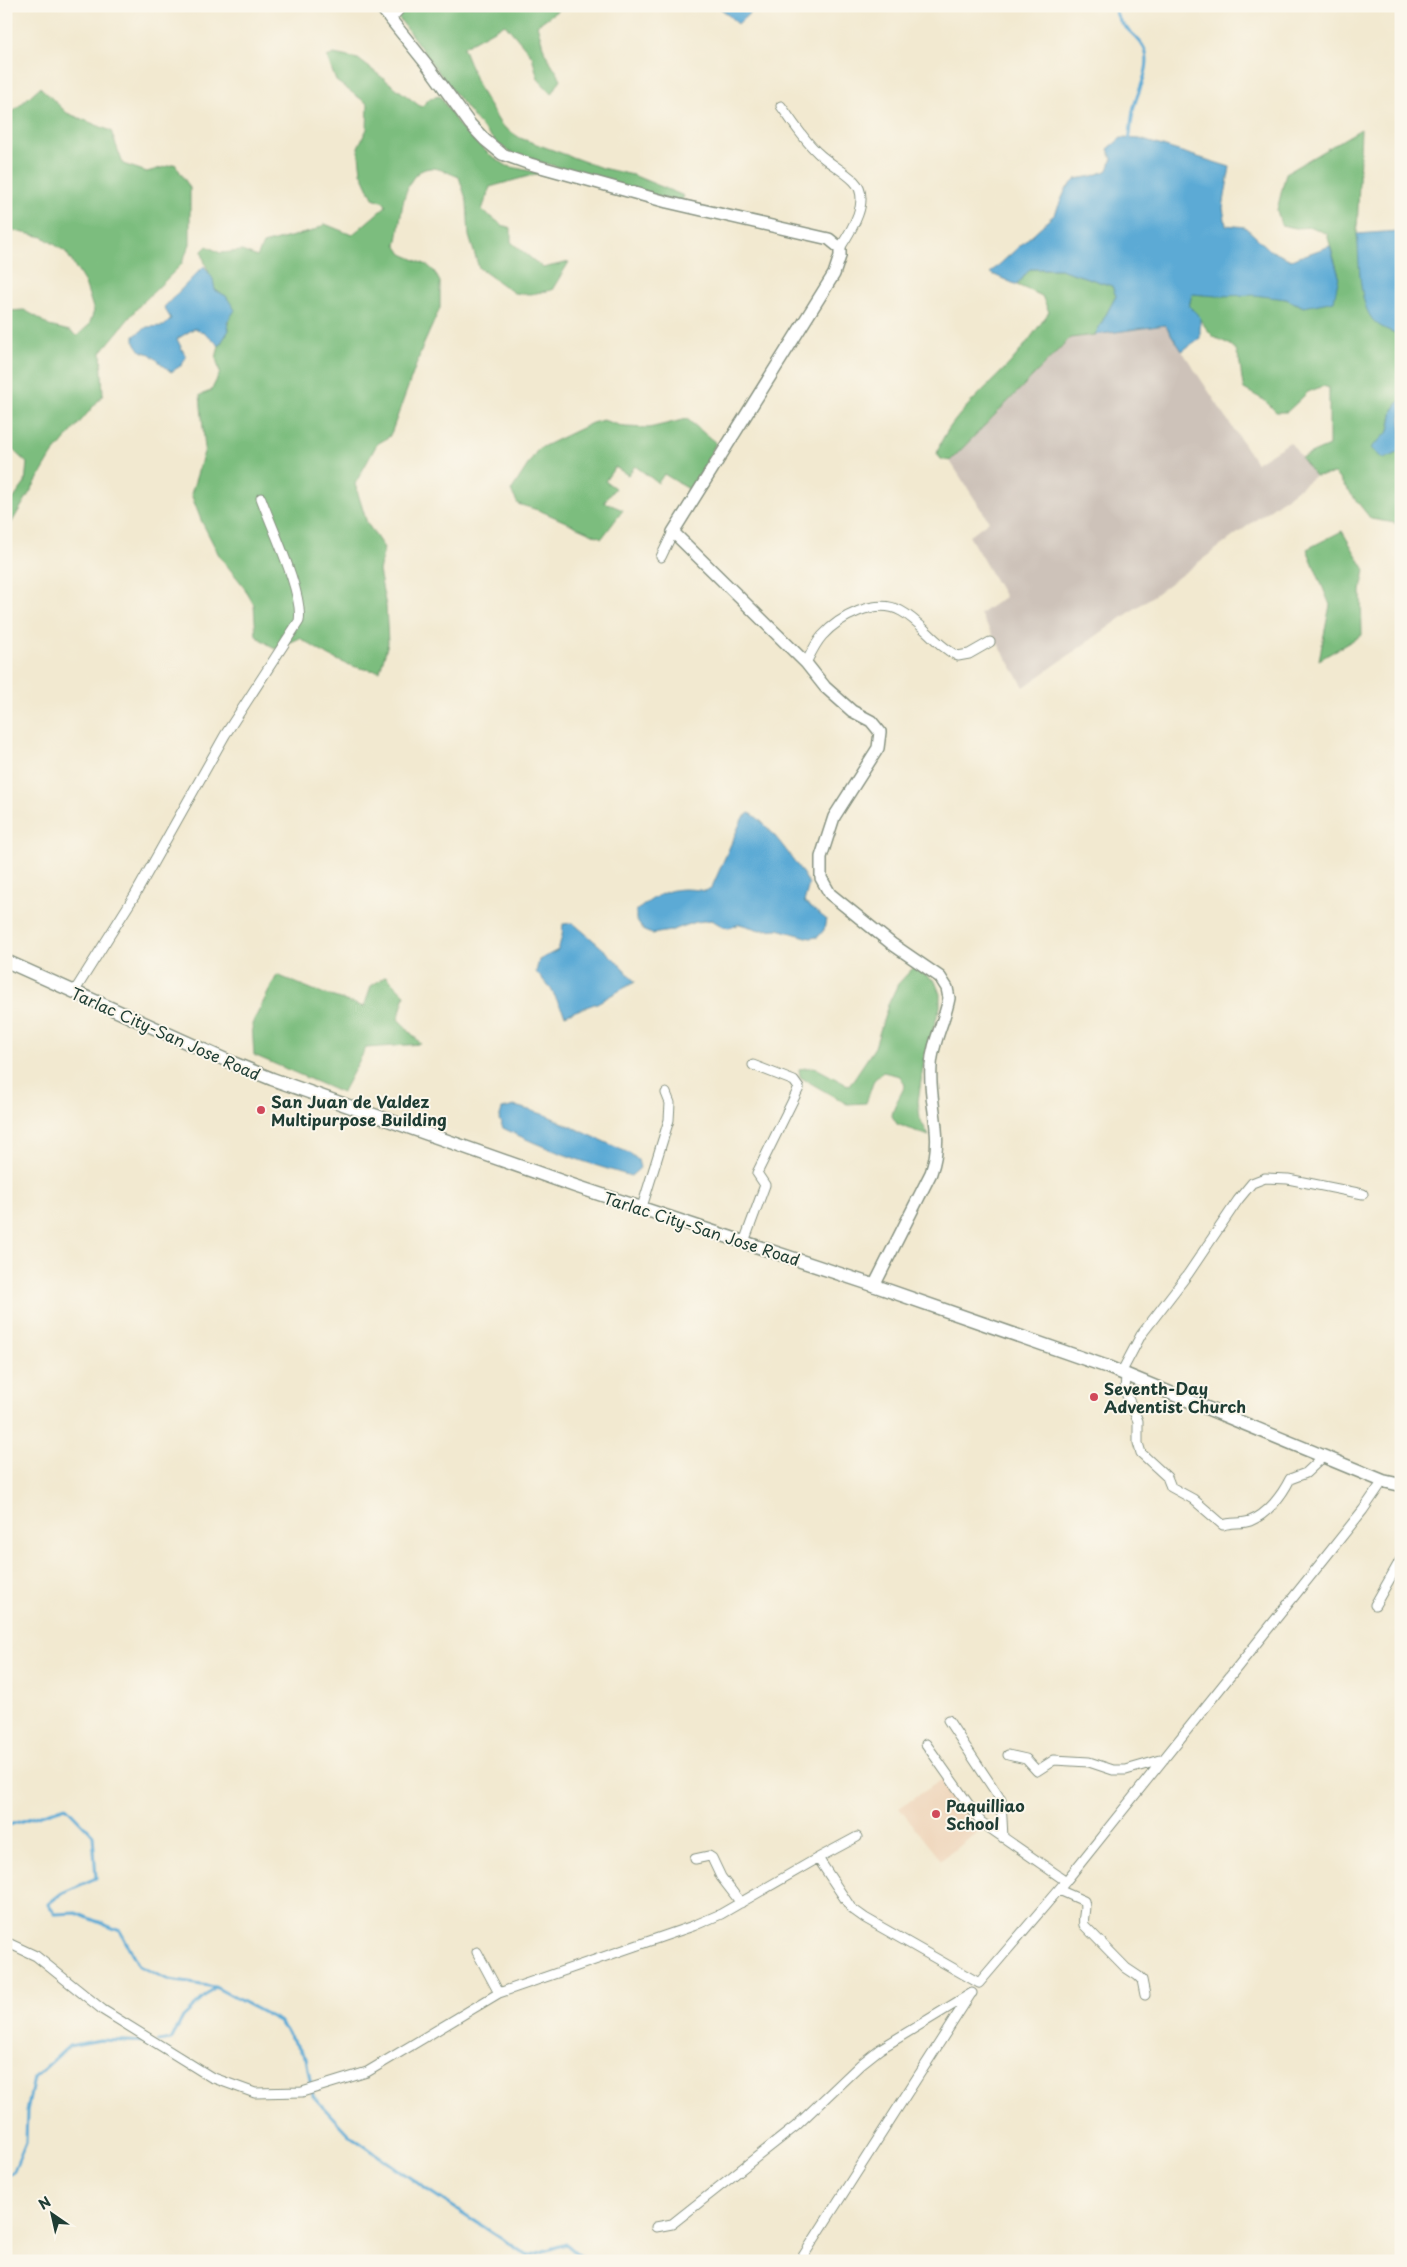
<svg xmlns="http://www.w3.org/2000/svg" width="1407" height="2267" viewBox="0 0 1407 2267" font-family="'Playpen Sans',sans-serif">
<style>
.built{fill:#efd6bb}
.industrial{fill:#cdc2b9}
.forest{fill:#7cbd7e;stroke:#4e7d59}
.water{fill:#5caad5;stroke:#3e7484}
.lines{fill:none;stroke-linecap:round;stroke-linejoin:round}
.stream{stroke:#5caad5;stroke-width:3}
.minor-casing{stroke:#889382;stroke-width:11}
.tertiary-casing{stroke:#889382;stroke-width:14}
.secondary-casing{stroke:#889382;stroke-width:15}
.minor{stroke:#fff;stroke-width:9}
.tertiary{stroke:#fff;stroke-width:11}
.secondary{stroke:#fff;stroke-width:12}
.poi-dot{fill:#d1495b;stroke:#fbf7ec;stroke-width:2}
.labels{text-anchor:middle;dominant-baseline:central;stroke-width:4;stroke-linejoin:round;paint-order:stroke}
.street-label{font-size:16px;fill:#1f3d34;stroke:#fbf7ec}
.poi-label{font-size:16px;font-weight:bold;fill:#1f3d34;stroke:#fbf7ec;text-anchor:start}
</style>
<rect width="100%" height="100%" fill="#fbf7ec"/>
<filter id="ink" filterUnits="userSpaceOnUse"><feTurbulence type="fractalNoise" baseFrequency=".02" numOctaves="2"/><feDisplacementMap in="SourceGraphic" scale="10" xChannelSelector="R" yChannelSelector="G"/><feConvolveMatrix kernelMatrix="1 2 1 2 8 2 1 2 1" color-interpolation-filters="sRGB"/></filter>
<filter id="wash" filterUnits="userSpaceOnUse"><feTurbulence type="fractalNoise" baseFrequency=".0096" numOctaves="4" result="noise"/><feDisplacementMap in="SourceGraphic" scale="20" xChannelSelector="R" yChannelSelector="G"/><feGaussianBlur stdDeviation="1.12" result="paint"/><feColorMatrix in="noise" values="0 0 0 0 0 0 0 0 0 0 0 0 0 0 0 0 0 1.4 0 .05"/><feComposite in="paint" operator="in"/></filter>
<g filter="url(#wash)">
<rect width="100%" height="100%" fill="#f2e9d0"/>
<path class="built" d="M943 1779 981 1830 941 1860 899 1808Z"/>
<path class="industrial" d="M1165 325 1256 463 1290 442 1315 476 1157 593 1024 687 980 614 1005 597 969 536 989 521 950 461 1070 338Z"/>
<path class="forest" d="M390 6H564L537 25 545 53 561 79 552 94 538 79 532 56 505 24 463 47 480 90 501 125 520 138 602 168 633 175 684 196 681 203 513 154C492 142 479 124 464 105 438 73 415 39 390 6Z
M334 54 358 59 421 107 430 98 440 96 460 127 489 154 507 166 540 173 490 187 482 210 502 225 511 228V242L543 268 569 262 552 290 531 294 514 293 479 268 469 236 467 202 459 177C451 174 438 167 430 168 400 171 402 222 396 245L402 254 427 265 434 271 440 282V308L423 346 392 431 389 437 377 444 355 484 367 523 384 548 379 571 386 606 388 643 380 671C348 669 326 655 300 638L275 649 256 636 254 605 242 584 220 557 201 520 191 494 205 449 200 395 211 391 220 373 216 358 219 346 229 330 226 296 215 290C212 275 204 266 202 251L207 246 220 253 242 251 257 257 263 244 313 231 325 224 352 235 386 206 384 202 373 198 361 172 359 155 358 147 367 129 368 104 336 81 327 57Z
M40 87 67 113 111 131 123 164 147 172 175 164 190 188V244L181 265 139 306 101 352 103 395 52 455 6 532V509L25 483 27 463 14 451 6 448V306L9 311 24 310 37 317 49 326 70 331 77 336 89 325 94 311 85 283 66 252 43 237 6 229V123L8 116Z
M1361 129 1357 234 1360 258 1391 331 1401 335V399L1393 410 1389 431 1394 455 1401 450V524L1371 519 1335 474 1315 476 1301 458 1329 446V388L1323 386 1308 392 1287 412H1276L1264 400 1244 389C1240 376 1242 358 1234 348 1229 342 1219 341 1213 336 1204 327 1198 315 1189 306L1192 294C1220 297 1261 291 1286 299 1292 301 1298 305 1304 307L1339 276 1327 234 1312 227 1296 228 1281 225 1277 210 1286 173Z
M1030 269H1060L1112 286 1116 296 1095 335 1070 338 950 461 941 459 937 454C943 423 989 386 1011 362 1025 346 1037 329 1049 312L1042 296 1017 285Z
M687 419 716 443 692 491 664 474 658 483 635 466 628 475 615 467 605 481 615 488 604 502 623 510 602 538 541 511 518 504 511 491 538 449 592 423 603 420 625 427 649 428Z
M1342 531 1365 570 1361 591 1362 635 1319 660 1330 605 1307 549Z
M914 967 935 981 940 994V1007L925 1055 918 1101 920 1119 929 1136 897 1124 892 1116C893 1105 901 1096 905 1085L900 1076 883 1072 874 1080 866 1103 847 1104 800 1077 799 1069 814 1067 849 1086 875 1047 888 1005 898 984Z
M277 975 316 991 364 1007 371 986 386 976 405 995 398 1019 421 1044 366 1048 342 1093 254 1055 252 1024Z"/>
<path class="water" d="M718 6H757L738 24Z
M1121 138 1140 139 1230 167 1223 208 1226 225 1245 227 1270 250 1291 260 1330 246 1339 276 1334 301 1304 307 1286 299 1254 295 1217 296 1192 294 1189 306 1200 317V338L1182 351 1165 325 1095 335 1116 296 1112 286 1060 269H1030L1017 285 990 273 1055 214 1066 189 1076 179 1093 176 1108 170 1112 159 1108 149Z
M1398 231 1401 234V335C1393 332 1383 329 1376 323 1357 307 1360 258 1357 234Z
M204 266 213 279 215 290 226 296 235 310 227 322 229 330 219 346 209 336 195 328 177 339 186 357 182 365 171 372 150 354 141 351 134 341V336L147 327 164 326 171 319 164 307Z
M1401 399V450L1394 455 1383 459 1371 448 1389 431 1393 410Z
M749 813C763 816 802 870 809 884L804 902 826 919 824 930 818 937 810 938 778 929 760 930 740 924 729 928 723 927 712 920 696 922 670 931 652 934 644 931 636 920V911C663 890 673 886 706 891L712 887 742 819Z
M573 923C595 942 617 959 635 982L597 1003 565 1015 551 989 536 972 539 960 558 950 562 936 563 924Z
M515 1106 546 1115 631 1154 638 1160 640 1168 631 1176C586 1163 544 1149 503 1128L499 1119 502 1109Z"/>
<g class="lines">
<path class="stream" d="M1115 6C1116 28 1138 32 1145 50 1152 67 1138 90 1134 107 1131 118 1131 130 1129 142
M6 1826 66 1807 93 1835 96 1878 62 1893 48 1904 55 1914 76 1913 120 1931 139 1966 169 1980 215 1987 279 2021 306 2058 313 2096 349 2135 426 2189 528 2256 566 2244 586 2261
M158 2042 171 2040 183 2017 215 1987
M6 2177 14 2171 26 2142 27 2111 34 2078 69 2046 100 2040 149 2042"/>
</g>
</g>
<g filter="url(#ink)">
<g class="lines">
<g class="minor-casing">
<path id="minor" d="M390 20 403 6
M781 106C792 121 803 139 817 152 828 163 843 170 854 181 872 199 851 231 840 248
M661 557 673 532
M806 663C811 653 815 644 822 636 839 617 876 597 901 611 922 622 936 646 958 656L969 654 990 642
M74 992 135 895 225 735 299 621C304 594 271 526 261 498
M642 1207 669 1120 670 1103 666 1093
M744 1242 765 1185 757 1173 799 1088 794 1081 753 1065
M1121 1373 1141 1335 1188 1274 1238 1200 1252 1183 1265 1178 1288 1179 1363 1194
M1126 1375 1125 1391 1138 1421V1443L1141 1453 1167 1477 1171 1487 1193 1499 1223 1525C1231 1522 1242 1524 1250 1521 1268 1514 1282 1495 1290 1479L1306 1473 1324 1456
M1375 1605 1401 1559
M948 1720 1001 1800 1003 1838
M926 1744 981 1822 1066 1881
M1008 1755 1026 1759 1037 1771 1054 1760 1089 1762 1113 1770H1126L1164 1759
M818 1858 857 1837
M695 1859 709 1856 712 1858 721 1877 741 1903
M1059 1890 1084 1901C1087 1909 1082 1916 1084 1925L1126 1968 1138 1976 1142 1980 1145 1995
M6 1942 36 1956 103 2010 211 2077 255 2093 302 2092 367 2072 499 1993 693 1926 721 1914 818 1858 851 1908 865 1918 979 1983 1066 1881 1324 1559 1363 1510 1383 1481
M477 1952 499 1993
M656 2227 672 2224 796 2126 861 2064 880 2049 972 1993
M800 2261 970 1995"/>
</g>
<g class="tertiary-casing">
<path id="tertiary" d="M380 6 428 66 470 124 485 140 502 154 530 164 667 202 829 239 840 248V256L834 274 673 532 806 663 825 687 852 711 871 721 880 732 878 748 834 817 821 857V878L830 894 892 944 940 977 947 988 949 998C945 1021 932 1042 931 1066 928 1105 945 1134 931 1173L874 1286"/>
</g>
<g class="secondary-casing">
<path id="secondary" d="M6 961 228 1061 272 1079 575 1186 867 1283 1105 1366 1383 1481 1401 1485"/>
</g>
<use href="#minor" class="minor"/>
<use href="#tertiary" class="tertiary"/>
<use href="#secondary" class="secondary"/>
</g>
</g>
<g class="poi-dot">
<circle cx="261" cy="1110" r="5"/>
<circle cx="1094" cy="1397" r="5"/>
<circle cx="936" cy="1814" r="5"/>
</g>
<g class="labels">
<g class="street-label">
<text transform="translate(166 1033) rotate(24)">Tarlac City-San Jose Road</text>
<text transform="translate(702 1228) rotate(18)">Tarlac City-San Jose Road</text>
</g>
<g class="poi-label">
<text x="271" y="1101">San Juan de Valdez<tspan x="271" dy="18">Multipurpose Building</tspan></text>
<text x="1104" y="1388">Seventh-Day<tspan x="1104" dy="18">Adventist Church</tspan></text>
<text x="946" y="1805">Paquilliao<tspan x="946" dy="18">School</tspan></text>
</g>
</g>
<rect width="1407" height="2267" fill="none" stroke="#fbf7ec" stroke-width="25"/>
<g transform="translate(52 2214) rotate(326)" stroke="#fbf7ec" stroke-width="4" paint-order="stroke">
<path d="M0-4L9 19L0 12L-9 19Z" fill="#1f3d34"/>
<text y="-8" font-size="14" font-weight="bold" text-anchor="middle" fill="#1f3d34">N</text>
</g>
</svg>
